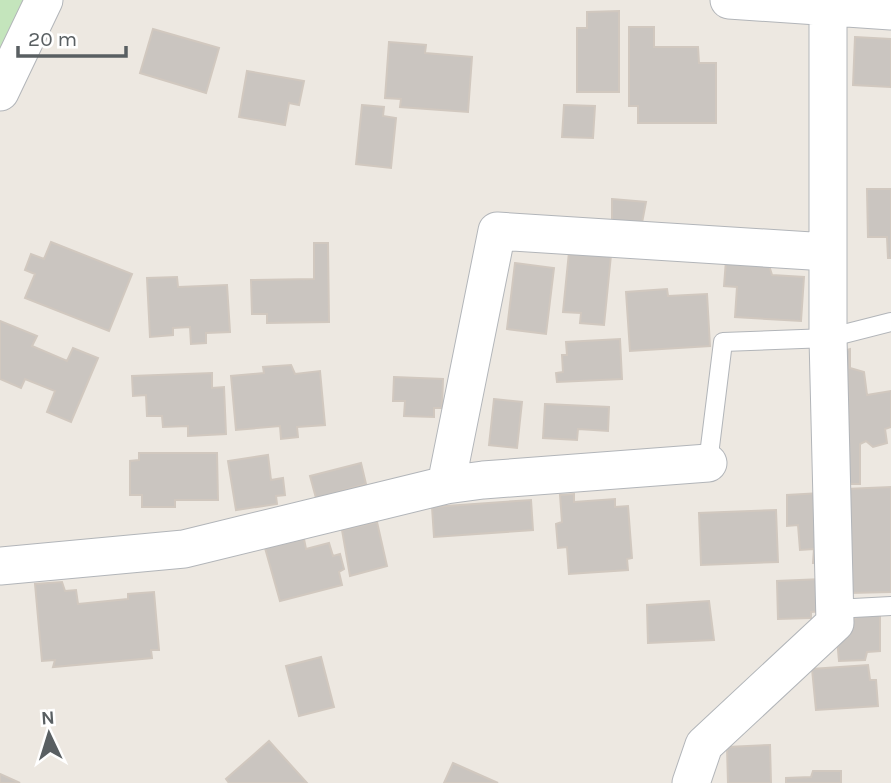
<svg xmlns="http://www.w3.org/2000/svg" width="891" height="783" viewBox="0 0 891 783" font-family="Karla,sans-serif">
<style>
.green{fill:#c4e5bc}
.building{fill:#cac5c0;stroke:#d1c8bf;stroke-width:2}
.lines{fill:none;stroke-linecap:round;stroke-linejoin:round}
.service-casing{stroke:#b2b5b9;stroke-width:20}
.minor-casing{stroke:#b2b5b9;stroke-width:39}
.service{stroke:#fff;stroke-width:18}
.minor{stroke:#fff;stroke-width:37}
</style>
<rect width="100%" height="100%" fill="#ede8e1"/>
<path class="green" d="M0 0H29L0 63Z"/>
<path class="building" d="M619 11V92H577V28H587V12Z
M629 27H654V47H698L699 63H716V123H638V106H629Z
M153 29 219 48 206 93 140 73Z
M855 37 891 39V87L853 85Z
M389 42 426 45 425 53 472 57 468 112 400 107 401 99 385 98Z
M247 71 304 81 299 105 289 103 285 125 239 117Z
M362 105 384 107 383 116 396 118 391 168 356 164Z
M564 105 595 106 593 138 562 137Z
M867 189H891V258H888L887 237H868Z
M612 199 646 202 642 223H612Z
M51 242 132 274 109 331 25 298 35 274 25 270 31 254 44 259Z
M314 243H328L329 322 267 323V314H252L251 280 314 279Z
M569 252 611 255 604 325 580 323 581 313 563 312Z
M726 260 768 262 772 275 804 277 801 321 735 317 737 287 724 286Z
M515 263 554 268 546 334 507 329Z
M177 277 178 287 227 285 230 332 206 333V343L191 344 190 327 173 328V335L150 337 147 278Z
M667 289 668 296 707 294 710 346 630 351 626 292Z
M0 321 37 336 32 346 67 361 73 348 98 358 71 422 47 412 55 391 25 379 21 388 0 379Z
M620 339 622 379 557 382 556 373 563 372 562 355H567L566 342Z
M850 349V368L864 372 867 395 891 391V427L885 429 887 443 873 447 866 441 860 444V484H845L840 352Z
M291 365 295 374 320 371 325 425 297 427 298 437 281 439 280 426 236 430 231 376 264 373 263 367Z
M212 373V388L224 387 226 434 188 436V426L163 427 162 416H147L146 395 133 396 132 376Z
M394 377 443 379 442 408H434V417L404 416 405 401H393Z
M494 399 522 402 517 448 489 445Z
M545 404 609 407 608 431 578 429 577 440 543 438Z
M139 453H217L218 500H175V507H142V495H130V461L139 460Z
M268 455 271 480 283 478 285 495 276 496 277 504 236 510 228 461Z
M361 463 366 484 316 498 310 476Z
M891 487V592L850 593 846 489Z
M821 493 823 563H813L814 549 800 550 798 525 787 526V495Z
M574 494V502L615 499V507L628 506 632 558 627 559 628 570 569 574 567 547 558 548 556 524 562 522 560 495Z
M531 500 533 530 434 537 432 507Z
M776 510 778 562 701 565 699 513Z
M377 522 387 566 350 576 342 530Z
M304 539 306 549 329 543 333 556 340 554 344 569 339 572 342 585 280 601 265 548Z
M822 579 823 611 811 612V618L778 619 777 581Z
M62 582 65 591 76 590 78 604 128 599V594L154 592 159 650H151L152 658 53 667 55 660 42 661 35 584Z
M709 601 714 640 648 643 647 605Z
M880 615V651L867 652 865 660 839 661 837 639 857 616Z
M321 657 334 707 299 716 286 666Z
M868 665 870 680H876L878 706 816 710 812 669Z
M269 741 307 783H229L226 779Z
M770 745 771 783H728L727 747Z
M453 763 498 783H444Z
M813 771H841V783H786V778L811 777Z
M0 774 20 783H0Z"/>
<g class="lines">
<g class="service-casing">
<path id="service" d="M708 463 723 342 828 338 891 322
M835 609 891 606"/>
</g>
<g class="minor-casing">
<path id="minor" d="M729 0 891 11
M0 92 44 0
M446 485 497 231 827 252
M0 566 184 549 446 485 483 480 708 463
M691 783 704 745 835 623 828 338V7"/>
</g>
<use href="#service" class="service"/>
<use href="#minor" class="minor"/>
</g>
<g transform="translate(49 734) rotate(356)" stroke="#ffffff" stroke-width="5" paint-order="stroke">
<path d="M0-5L12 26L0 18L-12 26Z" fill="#595f62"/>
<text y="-10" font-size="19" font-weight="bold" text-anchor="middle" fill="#595f62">N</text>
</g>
<path d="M18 46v10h108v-10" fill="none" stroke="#595f62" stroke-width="3.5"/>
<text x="28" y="46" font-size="21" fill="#595f62" stroke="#ffffff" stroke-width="5" paint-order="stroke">20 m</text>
</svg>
